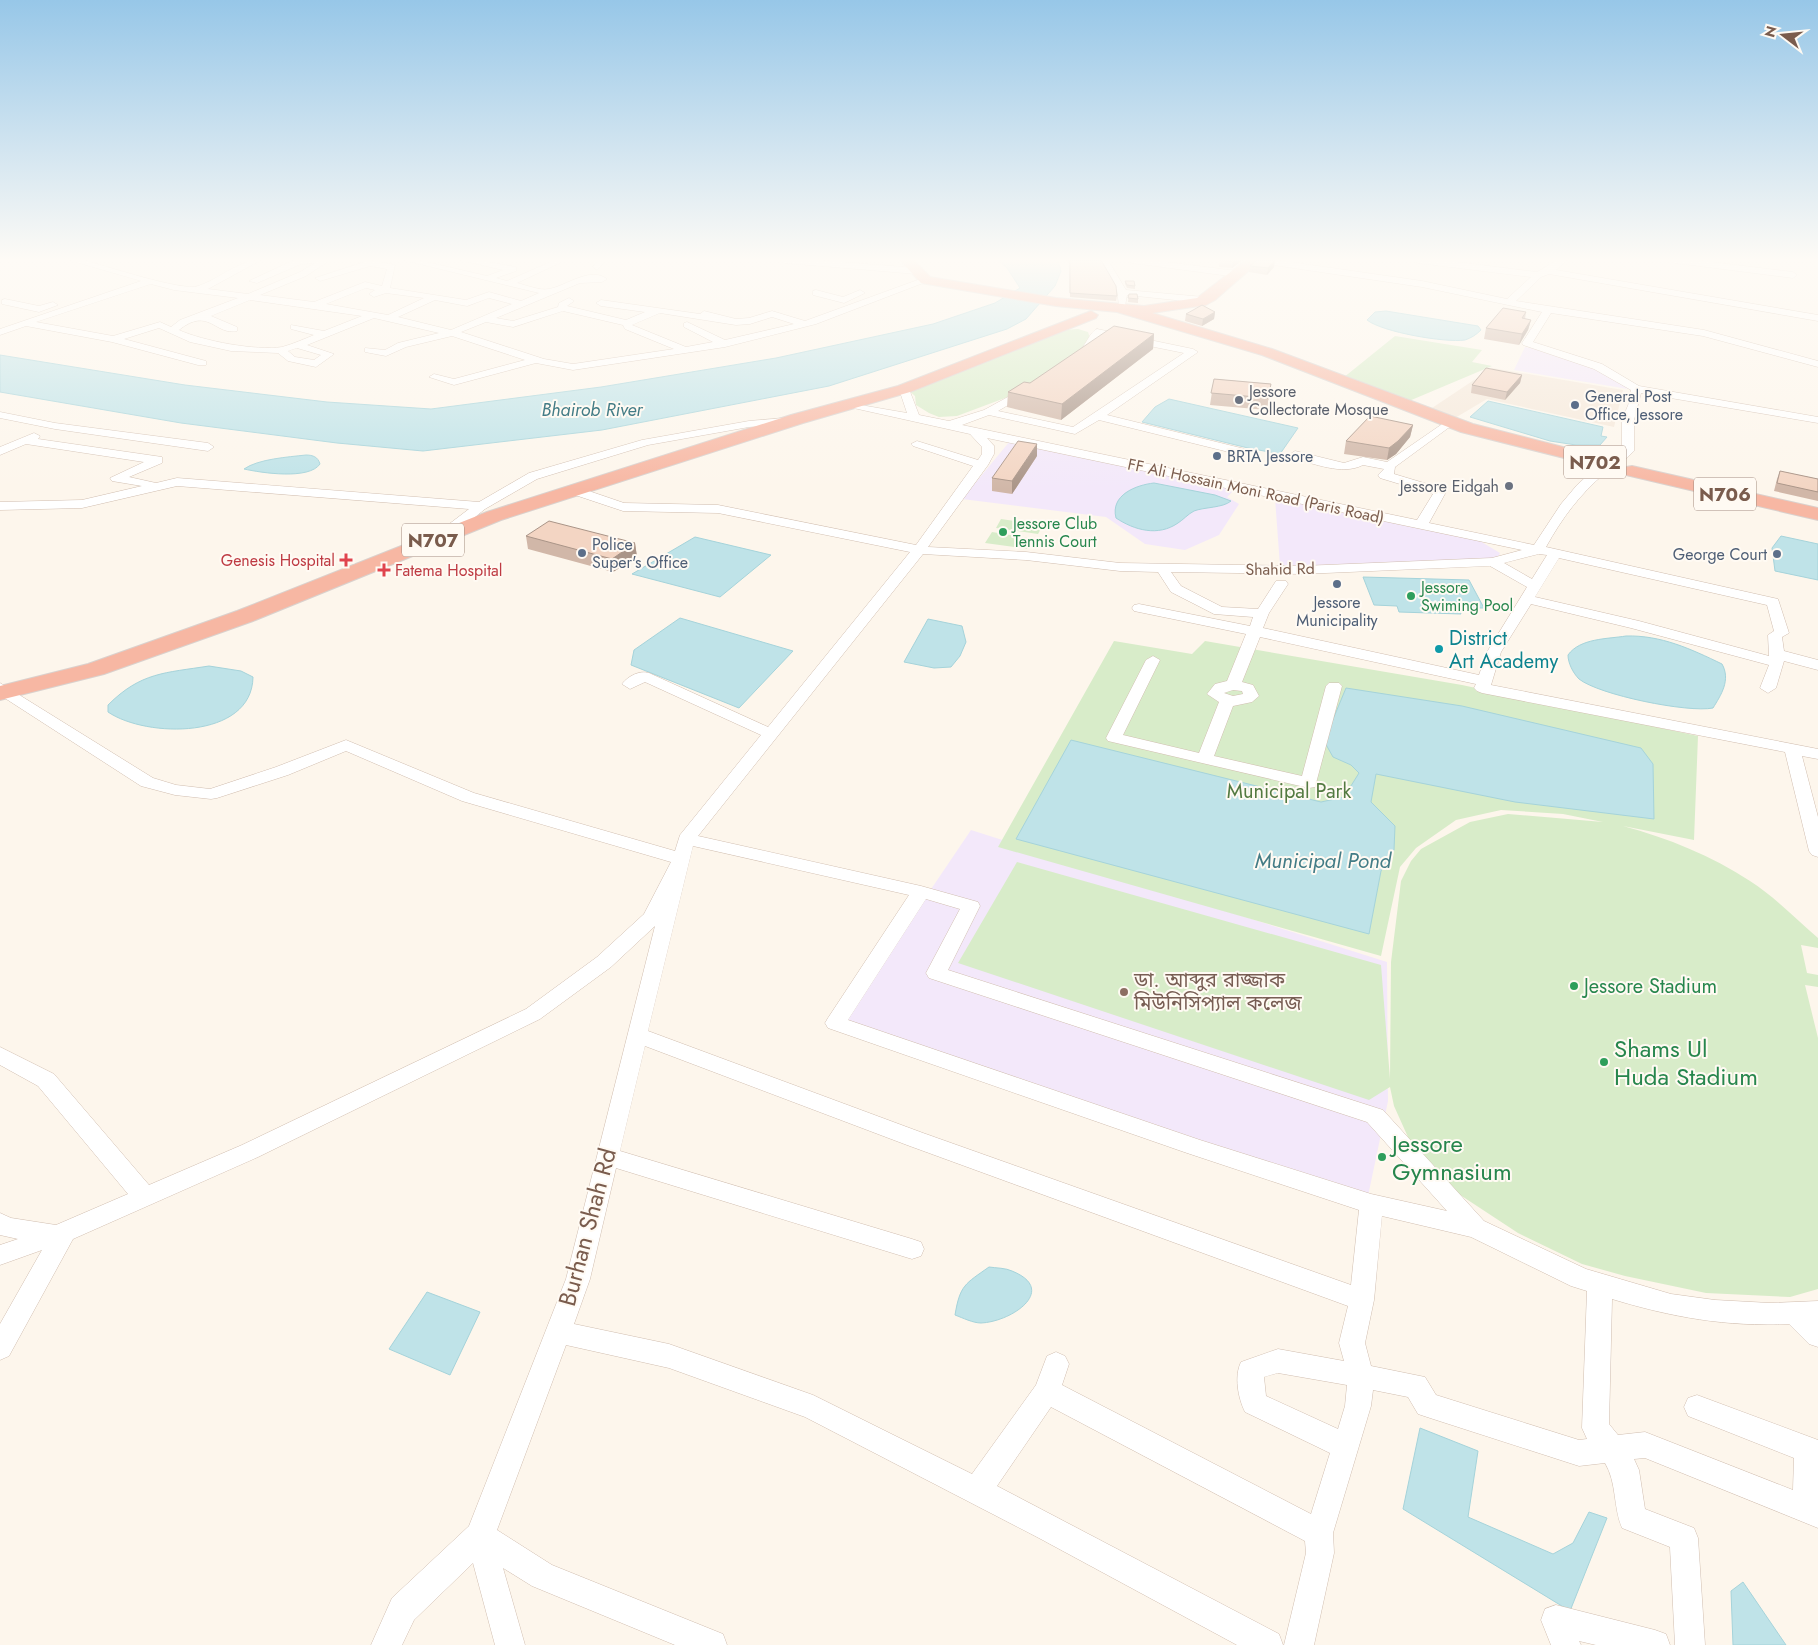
<svg xmlns="http://www.w3.org/2000/svg" width="1818" height="1645" viewBox="0 0 1818 1645" font-family="Jost,'Noto Sans Bengali',sans-serif">
<style>
.residential{fill:#f5e8da}
.education{fill:#f3e8fa}
.green{fill:#d8ecc9}
.water{fill:#bfe3e8;stroke:#a5d3da}
.lines{fill:none;stroke-linecap:round;stroke-linejoin:round}
.minor-casing{stroke:#d1beb0;stroke-width:1}
.highway-casing{stroke:#dad1cd;stroke-width:2}
.minor{fill:#fff;fill-rule:evenodd}
.highway{fill:#f7b7a3;fill-rule:evenodd}
.wall{fill:#d1b7a8}
.shaded-wall{fill:#aa9588}
.building{fill:#f3d5c3;stroke:#aa9588}
.worship-dot{fill:#6b7280;stroke:#fffaf3;stroke-width:2}
.service-dot{fill:#5c6f8a;stroke:#fffaf3;stroke-width:2}
.leisure-dot{fill:#2e9e5b;stroke:#fffaf3;stroke-width:2}
.health-dot{fill:#e0444e;stroke:#fffaf3;stroke-width:2}
.culture-dot{fill:#0f9aa8;stroke:#fffaf3;stroke-width:2}
.education-dot{fill:#8d6e63;stroke:#fffaf3;stroke-width:2}
.labels{text-anchor:middle;dominant-baseline:central;stroke-width:4;stroke-linejoin:round;paint-order:stroke}
.far-worship-label{font-size:16px;fill:#5b616d;stroke:#fffaf3;text-anchor:start}
.far-service-label{font-size:16px;fill:#4e5e75;stroke:#fffaf3;text-anchor:start}
.far-street-label{font-size:16px;fill:#7a5c4d;stroke:#fffaf3}
.far-leisure-label{font-size:16px;fill:#27864d;stroke:#fffaf3;text-anchor:start}
.far-health-label{font-size:16px;fill:#be3a42;stroke:#fffaf3;text-anchor:end}
.far-water-label{font-size:18px;font-style:italic;fill:#437c86;stroke:#fffaf3}
.shield{fill:#fffaf3;stroke:#a28b7f;stroke-width:1}
.shield-label{font-size:19px;font-weight:bold;fill:#7a5c4d}
.culture-label{font-size:20px;fill:#0d838f;stroke:#fffaf3;text-anchor:start}
.park-label{font-size:20px;fill:#537a41;stroke:#fffaf3}
.education-label{font-size:20px;fill:#785e54;stroke:#fffaf3;text-anchor:start}
.leisure-label{font-size:20px;fill:#27864d;stroke:#fffaf3;text-anchor:start}
.water-label{font-size:21px;font-style:italic;fill:#437c86;stroke:#fffaf3}
.near-leisure-label{font-size:24px;fill:#27864d;stroke:#fffaf3;text-anchor:start}
.near-street-label{font-size:24px;fill:#7a5c4d;stroke:#fffaf3}
</style>
<rect width="100%" height="100%" fill="#fdf6ec"/>
<path class="residential" d="M1492 368 1623 390 1614 427 1487 399 1455 418 1429 410Z"/>
<path class="education" d="M1525 347 1544 350 1603 371 1626 383 1628 389 1514 370Z
M1010 441 1236 488 1227 497 1239 504 1219 535 1185 550 1145 544 1106 517 962 499Z
M1275 498 1480 541 1500 553 1498 557 1489 560 1280 566Z
M971 830 1387 962 1388 1101 1368 1196 842 1021Z"/>
<path class="green" d="M1078 329 1088 332 1090 338 1086 349 1013 395 957 416 939 417 929 413 916 405 915 396 907 389 1064 330Z
M1395 336 1482 350 1472 362 1492 366 1409 401 1343 378Z
M1001 519 1043 525 1038 534 996 528Z
M992 532 1034 539 1028 549 985 543Z
M1114 641 1192 654 1205 641 1462 685 1698 736 1694 840 1623 826C1668 838 1712 856 1750 881 1775 897 1796 919 1818 938V948L1801 945 1807 973 1818 975V987L1805 985 1818 1038V1289L1790 1297 1706 1293 1625 1276 1582 1264 1518 1233 1445 1185 1417 1157 1394 1106 1390 1087 1369 1100 958 963 1017 862 1381 965 1390 1079 1391 962 1401 881 1411 861 1421 849 1470 822 1508 814 1603 822 1563 814 1501 810 1456 820 1416 848 1400 867 1381 956 998 847Z"/>
<path class="water" d="M998 260H1058L1061 271 1055 286 1026 319 1007 329 829 386 602 430 423 451 337 443 181 423 0 392V355L185 385 327 402 431 409 601 387 776 358 933 324 995 303 1020 288 1007 268Z
M1386 311 1478 326 1481 330C1476 335 1471 338 1465 340 1445 343 1382 332 1367 320L1375 312Z
M1169 399 1298 428 1280 454 1248 448 1142 422 1155 407Z
M1488 401 1603 427 1601 436 1607 437 1600 445H1576L1550 441 1470 417Z
M306 455C313 455 318 457 320 464 309 480 262 473 244 469 258 459 288 457 306 455Z
M1154 483 1215 495 1231 501C1223 508 1204 507 1194 511 1188 514 1183 520 1178 523 1158 537 1134 530 1116 518 1110 495 1136 485 1154 483Z
M1781 536 1818 544V580L1775 571 1772 548Z
M695 537 771 555 720 597 632 574Z
M1363 577 1469 580 1484 608H1459L1461 614 1399 612 1397 606 1374 605Z
M680 618 793 651 739 708 631 665 634 650Z
M928 619 962 626 966 642 960 656 951 667 934 668 904 662Z
M1626 636C1661 635 1691 649 1722 664 1731 680 1721 695 1713 708 1688 713 1599 695 1579 679 1573 673 1568 663 1568 655 1580 638 1608 639 1626 636Z
M209 666 241 671 253 677C252 740 146 738 108 712V705C141 672 165 673 209 666Z
M1346 688 1462 706 1641 748 1653 764 1654 819 1515 802 1376 774 1371 802 1395 826 1394 850 1381 871 1369 934 1016 839 1071 740 1321 802 1344 797 1359 773 1351 765 1333 757 1324 741Z
M989 1267C996 1268 1006 1268 1012 1271 1059 1290 1011 1322 981 1323 973 1323 963 1318 955 1315 960 1285 965 1284 989 1267Z
M427 1292 480 1312 450 1375 389 1349Z
M1420 1428 1478 1451 1468 1517 1553 1554 1573 1543 1589 1512 1607 1518 1570 1611 1403 1509Z
M1743 1582 1786 1645H1733L1731 1591Z"/>
<g class="lines">
<g class="minor-casing">
<path id="minor" d="M69 260H83C103 265 183 292 198 286 220 279 238 260 261 260L208 289 248 294 300 272 315 263 301 264 257 283 249 281 294 260H330L306 276 260 295 314 302 365 282 382 286 387 269 370 266 320 281 315 278 370 260 395 265 390 288 466 300 489 292 521 301 539 293 403 260H418L487 276 503 270 460 260H478L516 267V271L496 278 507 281 555 260H566L517 283C526 285 540 291 549 289 566 286 590 266 607 279L602 282 580 283 496 318 513 321 558 307 559 303 569 298 574 301 567 306 626 320 645 312 601 306 596 303 601 300 700 314 704 311 736 319 749 318 772 311 805 321 923 278 931 280 816 324 725 347 573 370 536 363 454 385 429 377 434 374 454 379 525 360 452 336 406 347 386 356 365 352V348L385 350 398 343 439 333 374 318 307 345 334 354 316 367 288 361 278 353 231 351 190 342 159 328 124 339 206 361V365H198L112 342 26 326 0 335V329L141 281ZM151 284 174 290 238 298 180 320 171 327 160 322 113 336 36 322ZM366 288 375 290 369 294 374 297 386 293 424 298 388 315 326 304ZM489 298 512 304 451 330 398 317 435 300 467 306ZM250 300 362 316 324 331 291 325V329L314 335C304 339 293 344 282 347 256 351 203 341 179 330 209 306 215 336 237 331V327L211 316ZM563 311 623 325 625 329 674 349 573 364 544 359 461 332 486 322 513 327ZM660 313 736 325 750 324 772 317 794 324 725 340 687 322 684 323V327L713 342 686 347 632 325ZM297 348 321 355 314 360 295 357 288 351Z
M598 260H606L597 270 593 267Z
M781 260H816L917 268 921 271 917 274 785 263Z
M1100 260H1108L1126 290 1204 297 1209 300 1204 303 1127 295 1125 306H1119L1117 290Z
M1128 260H1151L1237 271 1241 274 1237 277 1132 263Z
M1255 260H1276L1422 281 1507 299 1531 277 1418 263 1414 260H1455L1457 262 1537 272 1557 260H1567L1556 270 1818 315V321L1549 274 1541 277 1516 301 1704 330 1818 361V367L1703 336 1551 313 1533 342 1602 364 1639 386 1818 417V423L1641 393 1634 420V451L1621 463H1613V457L1622 450V420L1631 398V390L1594 369 1523 345 1522 343 1542 312 1422 287 1259 263Z
M1671 260H1695L1793 272 1797 275 1793 278 1675 263Z
M816 290 843 297 860 290 865 293 844 303 813 295V291Z
M5 299 39 306 53 302 58 305 39 312 2 304V300Z
M1097 329 1193 349 1198 352 1107 415 1245 449V453L1241 455 1099 420 1075 434 989 415 962 425 1417 520 1433 494 1380 478 1378 475 1384 469 1363 465C1342 476 1314 463 1291 458L1289 455 1295 451 1344 463 1363 457 1387 462 1451 418 1457 421 1455 423 1395 467 1394 474 1444 489 1446 492 1429 523 1534 545 1561 504 1577 485 1597 467H1605L1607 470 1605 473C1580 494 1562 518 1546 547L1778 599 1789 633 1782 637 1784 651 1818 660V670L1784 661 1776 688 1768 693 1760 688 1769 665 1631 628 1531 604 1501 652 1491 685 1818 749V759L1802 756 1818 817V857L1812 855 1809 851 1785 752 1482 693 1477 691 1474 688 1476 684 1260 637 1242 682 1253 685 1259 696 1252 702 1233 706 1214 756 1302 776 1326 686 1329 683H1339L1342 686 1315 787 1309 788 1108 741 1106 738 1146 660 1153 656 1160 660 1123 735 1199 753 1219 702 1207 694 1215 684 1227 681 1246 634 1134 611 1132 608 1134 605 1139 604 1250 626 1253 617 1214 614 1171 592 1158 572 1120 571 1026 560 923 554 698 836 921 886 978 902 980 906 948 970 1383 1110 1484 1221 1586 1269 1671 1294 1715 1300 1770 1303 1818 1301V1347L1809 1344 1789 1324C1727 1327 1671 1317 1612 1299L1609 1424 1618 1435 1645 1432 1793 1490 1794 1458 1688 1416 1684 1407 1688 1398 1697 1395 1818 1440V1528L1645 1458 1634 1459 1639 1470 1645 1509 1694 1528 1698 1538 1705 1645H1675L1670 1547 1622 1528C1613 1507 1617 1483 1605 1463L1579 1466 1427 1417 1418 1414 1408 1397 1373 1390 1371 1406 1333 1533 1334 1553 1314 1645H1284L1306 1553 1305 1541 1051 1407 997 1486 1279 1634 1283 1645H1237L1037 1537 805 1417 669 1368 566 1345 497 1530 552 1565 723 1634 727 1645H675L532 1586 503 1568 525 1645H495L473 1563 414 1620 402 1645H371L392 1598 469 1526 566 1279 655 926 611 967 540 1019 258 1157 73 1239 9 1356 0 1360V1324L42 1250 0 1265V1245L18 1239 0 1235V1213L11 1218 56 1225 128 1194 38 1086 0 1065V1047L54 1074 149 1185 242 1145 526 1009 597 957 644 914 671 862 462 801 346 751 288 775 217 798 211 799 175 795 141 786 0 695V683L153 778 176 785 210 789 276 767 346 740 474 793 675 851 680 835 761 735 645 682 630 689 622 684C628 676 640 670 649 673L768 727 910 552 718 513 623 511 572 494 570 491 572 488H580L624 503 718 505 916 545 973 466 913 446 911 444 917 441 978 460 982 454V447L970 434 849 407V403L907 413 899 389 904 386 909 389 919 415 949 421 984 410 1028 386 1033 389 1032 391 998 411 1073 427 1184 353 1100 336C1096 346 1091 360 1076 358V354C1086 347 1089 332 1097 329ZM987 438 1522 550 1492 558 1302 566 1120 563 1026 552 928 547 988 465 994 454V446ZM1539 554 1547 555 1532 579 1504 563ZM1559 558 1767 605 1774 631 1768 635 1769 656 1639 621 1535 597ZM1490 566 1527 587 1487 652 1479 675 1263 628 1269 613 1288 584 1286 581H1276L1258 609 1222 607 1181 586 1171 572 1302 574ZM1233 690 1242 691 1243 694 1233 696 1224 693ZM693 846 909 895 828 1018 825 1023 828 1028 1187 1153 1359 1210 1351 1285 923 1133 648 1031ZM926 899 960 909 926 973 929 978 1367 1122 1447 1211 1371 1194 1200 1140 848 1020ZM645 1046 907 1145 1348 1306 1339 1343 1344 1361 1278 1349 1241 1362C1234 1376 1238 1398 1245 1412L1330 1453 1311 1514 1062 1385 1069 1364 1065 1356 1056 1352 1047 1356 1036 1385 972 1474 813 1395 669 1344 574 1324 590 1279 616 1168 912 1259 921 1256 924 1249 921 1242 912 1239 620 1151ZM1382 1216 1471 1237 1571 1286 1587 1291 1582 1428 1587 1439 1579 1440 1436 1395 1425 1377 1371 1366 1365 1343 1374 1300ZM1278 1373 1347 1385 1345 1406 1338 1429 1266 1396 1264 1377Z
M0 412 55 423 208 443 214 447 208 451 55 429 0 418Z
M796 417 802 420 800 422 749 427 648 445 537 479 485 509 446 540H436L434 537 436 534 469 509 177 486 82 508 0 510V502L82 500 142 486 112 481 110 478 144 462 26 444 0 455V447L34 433 40 436 38 439 162 457V463L129 477 156 483 177 478 479 502 529 473 642 440 749 421Z
M1556 1605 1655 1630 1666 1634 1670 1645H1596L1579 1641 1581 1645H1551L1541 1620 1545 1609Z"/>
</g>
<g class="highway-casing">
<path id="highway" d="M900 260H914L930 277 1056 298 1144 306 1197 298 1246 260H1261L1215 300 1206 305 1152 313 1272 349 1473 424 1602 457 1605 461 1602 465 1596 466 1461 432 1262 355 1117 312 1056 306 921 283Z
M1091 311 1098 315 1096 318 910 392 803 423 501 520 253 621 104 674 0 700V686L88 664 237 611 487 512 791 415 898 386Z
M1632 466 1818 508V520L1626 475 1623 471 1626 467Z"/>
</g>
<use href="#minor" class="minor"/>
<use href="#highway" class="highway"/>
</g>
<path class="wall" d="M1066 260H1101L1117 296 1116 301 1070 297 1069 263Z
M1220 260H1243L1232 268 1219 267Z
M1250 266 1274 267 1267 275 1249 272Z
M1125 281 1135 286V289L1127 288 1125 284Z
M1129 294 1138 299V303L1128 302Z
M1215 312 1214 319 1202 326 1185 321 1186 314Z
M1526 312 1525 319 1531 320 1528 330 1519 345 1484 339 1486 328Z
M1154 334 1153 349 1061 420 1007 407 1008 392Z
M1522 375 1520 383 1505 400 1471 393 1472 385Z
M1214 379 1271 384 1267 410 1210 405Z
M1413 425 1410 437 1396 454 1387 460 1344 454 1346 441Z
M1037 456 1012 494 992 491V478Z
M1780 471 1818 479V501L1774 491 1777 479Z
M526 536 635 543 637 557 613 572 528 549Z"/>
<path class="shaded-wall" d="M1235 260H1243L1232 268 1233 262Z
M1275 260 1274 267 1267 275 1268 268Z
M1215 312 1214 319 1202 326 1203 319Z
M1531 320 1528 330 1519 345 1522 334Z
M1154 334 1153 349 1061 420 1062 404Z
M1522 375 1520 383 1505 400 1507 392Z
M1413 425 1410 437 1396 454 1387 460 1389 448Z
M1037 444V456L1012 494V481Z
M635 543 637 557 613 572 612 559Z"/>
<path class="building" d="M1070 260H1101L1116 286 1117 296 1070 293Z
M1219 260H1235L1233 262Z
M1257 260H1275L1268 268 1250 266Z
M1125 281H1134L1135 286 1127 285Z
M1129 294H1137L1138 299 1128 298Z
M1202 305 1215 312 1203 319 1186 314Z
M1503 308 1526 312 1522 318 1531 320 1522 334 1486 328Z
M1114 326 1154 334 1062 404 1008 392 1024 382 1030 383Z
M1486 368 1522 375 1507 392 1472 385Z
M1214 379 1271 384 1268 398 1211 393Z
M1370 416 1413 425 1398 441 1389 448 1346 441Z
M1018 441 1037 444 1012 481 992 478Z
M1780 471 1818 479V492L1777 483Z
M549 521 635 543 612 559 526 536Z"/>
<linearGradient id="sky" x2="0" y2="1"><stop stop-color="#97c7e8"/><stop offset="0.53" stop-color="#fefbf6"/><stop offset="1" stop-color="#fefbf6" stop-opacity="0"/></linearGradient>
<rect width="1818" height="490" fill="url(#sky)"/>
<g class="worship-dot">
<circle cx="1239" cy="400" r="5"/>
<circle cx="1509" cy="486" r="5"/>
</g>
<g class="service-dot">
<circle cx="1575" cy="405" r="5"/>
<circle cx="1217" cy="456" r="5"/>
<circle cx="582" cy="553" r="5"/>
<circle cx="1777" cy="554" r="5"/>
<circle cx="1337" cy="584" r="5"/>
</g>
<g class="leisure-dot">
<circle cx="1003" cy="532" r="5"/>
<circle cx="1411" cy="596" r="5"/>
<circle cx="1574" cy="986" r="5"/>
<circle cx="1604" cy="1062" r="5"/>
<circle cx="1382" cy="1157" r="5"/>
</g>
<g class="health-dot">
<path d="M343.5 552.5h5v5h5v5h-5v5h-5v-5h-5v-5h5z"/>
<path d="M381.5 562.5h5v5h5v5h-5v5h-5v-5h-5v-5h5z"/>
</g>
<circle class="culture-dot" cx="1439" cy="649" r="5"/>
<circle class="education-dot" cx="1124" cy="992" r="5"/>
<g class="labels">
<g class="far-worship-label">
<text x="1249" y="391">Jessore<tspan x="1249" dy="18">Collectorate Mosque</tspan></text>
<text x="1499" y="486" text-anchor="end">Jessore Eidgah</text>
</g>
<g class="far-service-label">
<text x="1585" y="396">General Post<tspan x="1585" dy="18">Office, Jessore</tspan></text>
<text x="1227" y="456">BRTA Jessore</text>
<text x="592" y="544">Police<tspan x="592" dy="18">Super's Office</tspan></text>
<text x="1767" y="554" text-anchor="end">George Court</text>
<text x="1337" y="602" text-anchor="middle">Jessore<tspan x="1337" dy="18">Municipality</tspan></text>
</g>
<g class="far-street-label">
<text transform="translate(1256 491) rotate(12)">FF Ali Hossain Moni Road (Paris Road)</text>
<text transform="translate(1280 569) rotate(-1)">Shahid Rd</text>
</g>
<g class="far-leisure-label">
<text x="1013" y="523">Jessore Club<tspan x="1013" dy="18">Tennis Court</tspan></text>
<text x="1421" y="587">Jessore<tspan x="1421" dy="18">Swiming Pool</tspan></text>
</g>
<g class="far-health-label">
<text x="335" y="560">Genesis Hospital</text>
<text x="395" y="570" text-anchor="start">Fatema Hospital</text>
</g>
<g class="far-water-label">
<text x="592" y="410">Bhairob River</text>
</g>
<g class="shield">
<rect x="1564" y="445.5" width="62" height="33" rx="4"/>
<rect x="1694" y="477.5" width="62" height="33" rx="4"/>
<rect x="402" y="523.5" width="62" height="33" rx="4"/>
</g>
<g class="shield-label">
<text x="1595" y="462">N702</text>
<text x="1725" y="494">N706</text>
<text x="433" y="540">N707</text>
</g>
<g class="culture-label">
<text x="1449" y="638">District<tspan x="1449" dy="23">Art Academy</tspan></text>
</g>
<g class="park-label">
<text x="1289" y="791">Municipal Park</text>
</g>
<g class="education-label">
<text x="1134" y="980">ডা. আব্দুর রাজ্জাক<tspan x="1134" dy="23">মিউনিসিপ্যাল কলেজ</tspan></text>
</g>
<g class="leisure-label">
<text x="1584" y="986">Jessore Stadium</text>
</g>
<g class="water-label">
<text x="1323" y="861">Municipal Pond</text>
</g>
<g class="near-leisure-label">
<text x="1614" y="1048">Shams Ul<tspan x="1614" dy="28">Huda Stadium</tspan></text>
<text x="1392" y="1143">Jessore<tspan x="1392" dy="28">Gymnasium</tspan></text>
</g>
<g class="near-street-label">
<text transform="translate(587 1227) rotate(-75)">Burhan Shah Rd</text>
</g>
</g>
<g transform="translate(1783 35) rotate(286)" stroke="#fffaf3" stroke-width="4" paint-order="stroke">
<path d="M0-4L9 19L0 12L-9 19Z" fill="#7a5c4d"/>
<text y="-8" font-size="14" font-weight="bold" text-anchor="middle" fill="#7a5c4d">N</text>
</g>
</svg>
